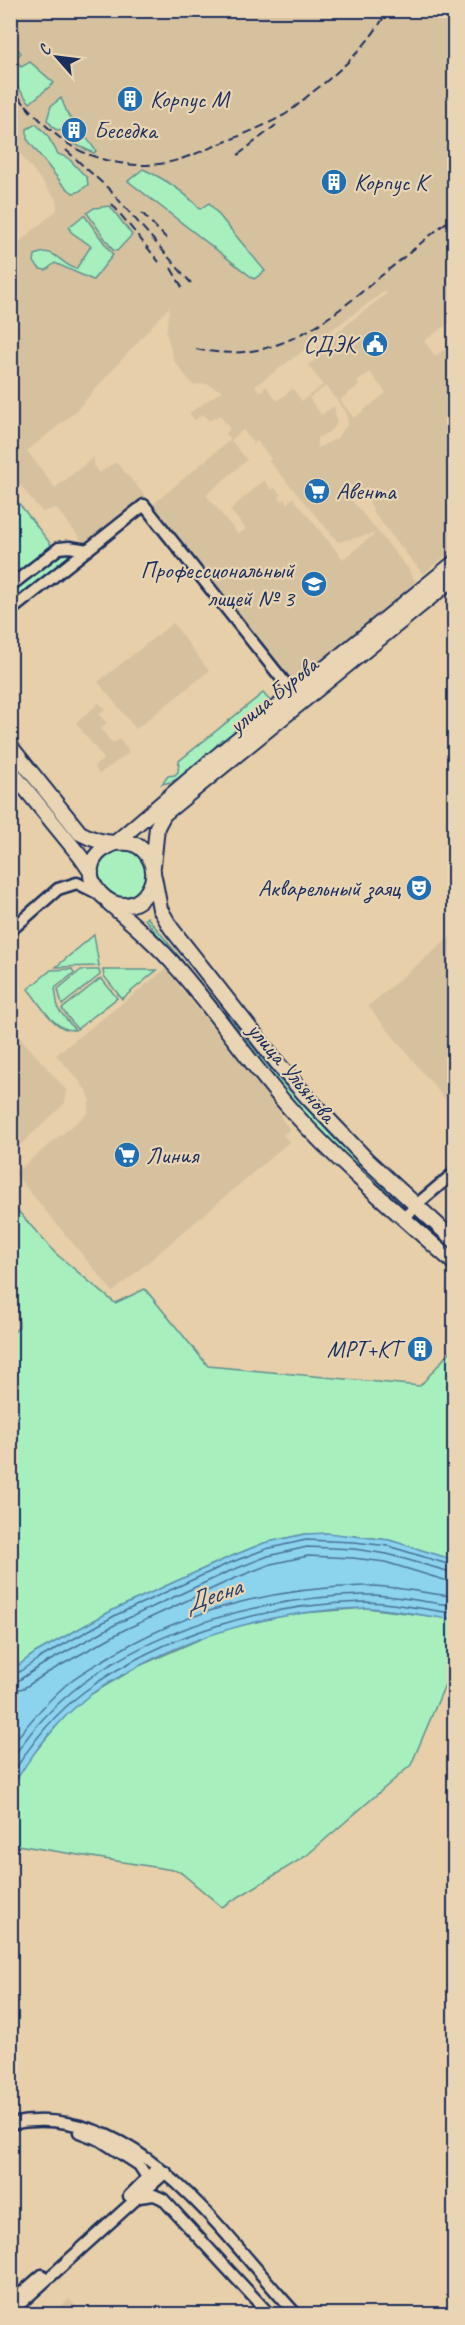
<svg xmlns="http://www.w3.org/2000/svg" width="465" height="2325" viewBox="0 0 465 2325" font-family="Caveat,sans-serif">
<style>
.built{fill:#d6c19f;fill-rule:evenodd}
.green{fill:#a7f0be;stroke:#61908e;stroke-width:1.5}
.water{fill:#8cd3ed;stroke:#5f91b4;stroke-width:1.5}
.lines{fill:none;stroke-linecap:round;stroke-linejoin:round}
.shore{stroke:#487197;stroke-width:1.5}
.minor-casing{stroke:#1b2f5e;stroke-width:15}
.major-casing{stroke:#1b2f5e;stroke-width:18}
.minor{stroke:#e9d5b3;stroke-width:10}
.major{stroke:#e9d5b3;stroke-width:14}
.rail{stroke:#1b2f5e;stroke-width:2;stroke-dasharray:9 4.5;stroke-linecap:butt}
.labels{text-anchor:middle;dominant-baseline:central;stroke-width:4.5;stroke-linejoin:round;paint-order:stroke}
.poi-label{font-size:24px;fill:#1b2f5e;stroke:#e9d5b3;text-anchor:start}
.street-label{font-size:24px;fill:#1b2f5e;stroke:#e9d5b3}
.water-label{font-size:26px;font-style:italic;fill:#263f6c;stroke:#e9d5b3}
</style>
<rect width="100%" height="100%" fill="#e6cfa9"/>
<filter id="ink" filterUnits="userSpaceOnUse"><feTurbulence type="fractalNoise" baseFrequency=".0167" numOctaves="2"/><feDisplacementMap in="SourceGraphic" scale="12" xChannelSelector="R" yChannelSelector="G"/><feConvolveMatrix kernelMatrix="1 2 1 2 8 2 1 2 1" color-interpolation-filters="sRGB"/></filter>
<g filter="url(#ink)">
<path class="built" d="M11 11H454V322L445 326 424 341 435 356 453 344 454 346V549L423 574 373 512V508L363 492 350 485 345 492 410 571 415 581 409 592 296 683 291 682 152 505 231 439 225 434 230 429 220 415 209 421 203 414 195 420 189 413 222 391 207 384 193 385 174 361 166 332 170 306 74 413 27 451 55 488 94 457V467L99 473 116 462 147 498 110 527 105 526 84 543 56 508 42 512 11 474 10 243 17 244 57 210 56 199 11 142ZM385 291 387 293 313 351 318 358 308 365 323 385 302 401 293 389 277 401 266 386 260 392 255 386ZM370 372 386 393 354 418 340 400 359 385 357 382ZM326 386 346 412 348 424 336 439 317 448V438L329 432 337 424 334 406 321 415 309 398ZM243 430 252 441V445L257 441 271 459 269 461 338 542 376 533 343 559 293 498 287 503 284 499 282 501 279 497 281 495 275 488 272 490 264 480 230 510 246 529 238 534 206 495 247 460 231 440Z
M173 623 209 671 136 729 98 682Z
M99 703 106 709 99 715 107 723 100 729 113 743 120 739 129 753 99 774 94 766 104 759 76 723Z
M454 934V1100L449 1104 368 1006Z
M166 969 278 1109 282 1120 290 1129 283 1135 289 1142 113 1292 16 1175 17 1171 88 1113 90 1098 82 1084 56 1055Z
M11 1027 67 1091 65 1103 11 1154Z
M69 2299 83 2314H52Z"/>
<path class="green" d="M11 42 21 53 15 59 21 67 30 62 54 83 30 103 11 79Z
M61 98 69 117 74 121V126C83 132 90 142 96 151L94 153 72 143 69 136 61 131 55 129 47 120 51 106Z
M36 124 47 135 58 154 68 158 87 178 88 185 78 192 73 193 63 185 27 139V129Z
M143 169C165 179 184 191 200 209L209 203 265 271 254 279 128 181Z
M110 206 132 235 117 251 113 250 87 213 94 208Z
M84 215 113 255 93 280 55 263 46 270 40 269 34 262 35 255C53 245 60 264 76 269L91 246 71 232 69 227Z
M10 492 53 547 10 580Z
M67 549 69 562 11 608V589L60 550Z
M263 693 271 702 269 705 262 706 225 740 222 739C207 757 186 780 162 784L168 776 175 775 178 772 179 761Z
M98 873a24 24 0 1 1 48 0a24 24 0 1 1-48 0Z
M147 917 278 1078 334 1138 402 1203V1206L400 1207 341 1153 295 1104 145 919Z
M94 935 99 966 56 967Z
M72 969 74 973 55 988 58 1009 75 1030C54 1032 40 1003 28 989L51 970Z
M81 970H99L100 975 62 1005 58 989Z
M103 970H157L122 999 104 976Z
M101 978 117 998 77 1029 62 1009Z
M10 1202 55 1253 115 1303 145 1289 208 1366 420 1386 454 1347V1560L389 1540 355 1536 305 1534 264 1543 225 1559 113 1610 35 1653 11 1671 10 1336 19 1327Z
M366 1608 454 1619V1663L411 1765 306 1856 222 1907 179 1871 11 1844V1789L24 1766 43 1742 66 1715 88 1696 139 1666 221 1630 291 1614Z"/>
<path class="water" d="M327 1533 389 1540 454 1560V1619C424 1617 394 1608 364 1608 279 1610 198 1632 124 1674 111 1682 97 1689 86 1698 55 1723 30 1756 11 1789V1671L35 1653 113 1610 225 1559 264 1543 305 1534Z"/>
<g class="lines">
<path class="shore" d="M10 1675 16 1674 38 1659 116 1615 227 1564 266 1549 306 1540 354 1542 388 1546 454 1566
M10 1682 19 1680 42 1665 120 1622 230 1571 268 1556 307 1547 354 1549 387 1554 454 1573
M10 1691 24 1688 47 1673 124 1630 233 1579 271 1564 308 1556 353 1558 385 1562 454 1583
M10 1747C29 1723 48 1699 72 1680 85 1670 101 1662 115 1653 191 1609 276 1588 364 1586 394 1585 424 1594 454 1596
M10 1763C78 1648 238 1597 364 1595 394 1594 424 1603 454 1605
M10 1778C29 1746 55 1713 85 1691 165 1633 265 1604 364 1602 394 1602 424 1610 454 1613"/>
<g class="minor-casing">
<path id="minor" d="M10 586 59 548 69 547 88 550
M10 611 144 505 297 698
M10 931 58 889 77 883 97 893
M404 1219 416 1205 454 1173
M10 2124C137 2098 222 2235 296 2314
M79 2132 100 2140 139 2165 150 2182
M129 2196 158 2167
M139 2197 154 2195 163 2199 269 2314
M10 2303 42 2275
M10 2313 166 2172"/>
</g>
<g class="major-casing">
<path id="major" d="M10 746 80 833C91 839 103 843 116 843 122 843 128 842 134 844 150 851 158 871 150 887 124 938 54 867 115 843L211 761 454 563
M10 770 80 856 91 872
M153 866 157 827 164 814 454 578
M154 877 160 909 171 928 279 1065 309 1099 368 1161 454 1240
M109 903C133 924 158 945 178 969 218 1015 252 1066 292 1111 342 1166 399 1214 454 1263"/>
</g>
<use href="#minor" class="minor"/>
<use href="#major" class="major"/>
<path class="rail" d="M10 86 31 112
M26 105C45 125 64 146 90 155 111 163 136 167 158 164 178 162 197 153 215 146 239 136 263 127 286 114 296 107 305 98 314 91 344 68 370 43 388 10
M66 150 110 190 191 283
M238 155 276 125
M112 204 159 262
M142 213 169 241
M171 268 183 289
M196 349C271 365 322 326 376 280 402 259 428 237 454 216"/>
</g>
</g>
<defs>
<g id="building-disc" transform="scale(1.35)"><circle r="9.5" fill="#1f6fb2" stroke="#e9d5b3"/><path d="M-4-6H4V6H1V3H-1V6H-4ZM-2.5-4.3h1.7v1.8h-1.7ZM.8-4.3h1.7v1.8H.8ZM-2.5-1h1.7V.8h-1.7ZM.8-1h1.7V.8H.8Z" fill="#fff"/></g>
<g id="civic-disc" transform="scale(1.35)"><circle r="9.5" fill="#1f6fb2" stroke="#e9d5b3"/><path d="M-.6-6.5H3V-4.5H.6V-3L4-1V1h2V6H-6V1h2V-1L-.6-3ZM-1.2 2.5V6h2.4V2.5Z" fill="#fff"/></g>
<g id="supermarket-disc" transform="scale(1.35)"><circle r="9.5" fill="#1f6fb2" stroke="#e9d5b3"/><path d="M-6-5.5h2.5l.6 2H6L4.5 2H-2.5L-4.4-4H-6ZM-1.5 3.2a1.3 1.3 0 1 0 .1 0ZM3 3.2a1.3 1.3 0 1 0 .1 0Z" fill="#fff"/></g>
<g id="university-disc" transform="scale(1.35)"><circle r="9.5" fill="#1f6fb2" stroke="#e9d5b3"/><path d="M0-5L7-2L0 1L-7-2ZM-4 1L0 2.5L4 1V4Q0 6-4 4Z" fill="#fff"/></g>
<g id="theatre-disc" transform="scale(1.35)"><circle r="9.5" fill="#1f6fb2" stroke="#e9d5b3"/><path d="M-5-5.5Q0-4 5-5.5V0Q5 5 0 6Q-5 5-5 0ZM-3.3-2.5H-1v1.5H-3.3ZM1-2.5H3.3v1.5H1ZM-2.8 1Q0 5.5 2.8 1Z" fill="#fff"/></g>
</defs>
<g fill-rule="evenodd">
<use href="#building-disc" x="130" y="99"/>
<use href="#building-disc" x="74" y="130"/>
<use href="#building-disc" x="334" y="182"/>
<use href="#civic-disc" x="375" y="344"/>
<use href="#supermarket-disc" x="317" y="491"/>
<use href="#university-disc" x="314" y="584"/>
<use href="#theatre-disc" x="419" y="888"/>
<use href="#supermarket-disc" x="127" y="1155"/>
<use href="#building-disc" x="420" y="1349"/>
</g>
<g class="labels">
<g class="poi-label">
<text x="150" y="99">Корпус М</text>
<text x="94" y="130">Беседка</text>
<text x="354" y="182">Корпус К</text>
<text x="356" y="344" text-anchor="end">СДЭК</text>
<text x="336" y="491">Авента</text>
<text x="294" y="570" text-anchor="end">Профессиональный<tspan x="294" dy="28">лицей № 3</tspan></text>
<text x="400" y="888" text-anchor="end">Акварельный заяц</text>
<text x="146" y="1155">Линия</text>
<text x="400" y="1349" text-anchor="end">МРТ+КТ</text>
</g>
<g class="street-label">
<text transform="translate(273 695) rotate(-39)">улица Бурова</text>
<text transform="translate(292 1072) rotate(50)">улица Ульянова</text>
</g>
<g class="water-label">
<text transform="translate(213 1595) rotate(-19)">Десна</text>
</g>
</g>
<rect width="465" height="2325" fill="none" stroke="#e9d5b3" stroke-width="36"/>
<rect x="18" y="18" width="429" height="2289" fill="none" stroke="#1b2f5e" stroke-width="2" filter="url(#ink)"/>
<g transform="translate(57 57) rotate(298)" stroke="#e9d5b3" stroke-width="4.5" paint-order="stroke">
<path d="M0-4.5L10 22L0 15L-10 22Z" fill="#1b2f5e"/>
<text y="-9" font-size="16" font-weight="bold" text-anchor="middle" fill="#1b2f5e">С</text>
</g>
</svg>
